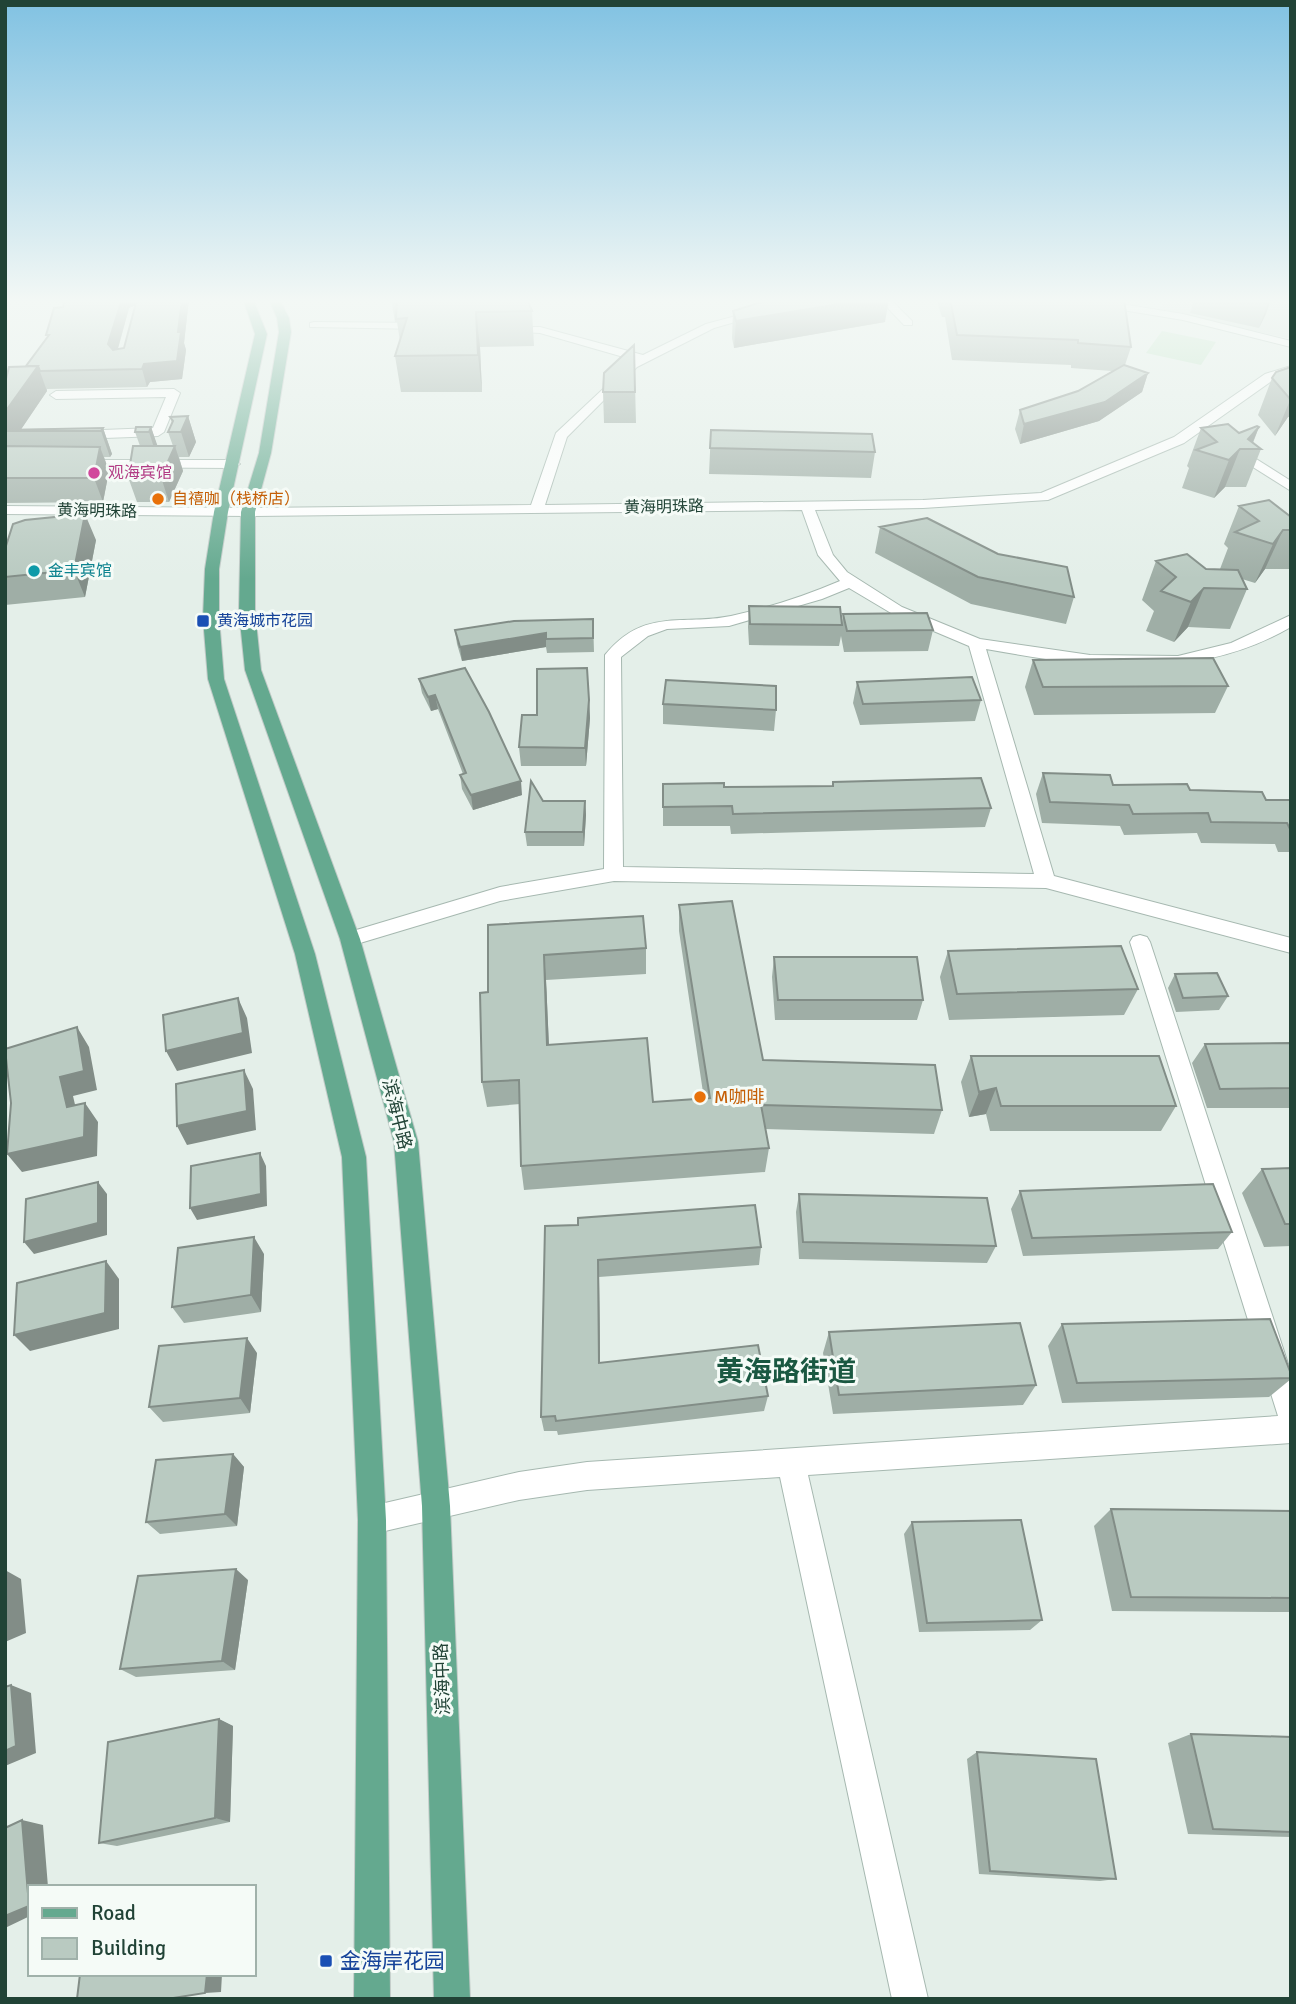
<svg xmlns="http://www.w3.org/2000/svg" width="1296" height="2004" viewBox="0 0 1296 2004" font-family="Signika,'Noto Sans SC',sans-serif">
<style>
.built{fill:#d2dfd7}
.green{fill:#bbe2c1}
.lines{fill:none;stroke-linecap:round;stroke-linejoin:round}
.minor-casing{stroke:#a6b8b0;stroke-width:2}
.major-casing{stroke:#c1cac7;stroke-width:2}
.minor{fill:#fff;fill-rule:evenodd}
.major{fill:#64a98f;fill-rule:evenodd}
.wall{fill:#9faea6;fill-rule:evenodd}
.shaded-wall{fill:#828d87}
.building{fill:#b9cac1;stroke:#828d87;stroke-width:2}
.hotel-dot{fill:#d1479c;stroke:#f5fbf7;stroke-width:2.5}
.food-dot{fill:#e8710a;stroke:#f5fbf7;stroke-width:2.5}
.culture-dot{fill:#0f9aa8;stroke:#f5fbf7;stroke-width:2.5}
.transit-dot{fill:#1a4fb4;stroke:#f5fbf7;stroke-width:2.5}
.labels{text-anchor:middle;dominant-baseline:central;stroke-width:6;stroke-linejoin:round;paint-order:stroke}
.far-hotel-label{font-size:16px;fill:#b23c85;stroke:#f5fbf7;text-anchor:start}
.far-food-label{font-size:16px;fill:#c56008;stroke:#f5fbf7;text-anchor:start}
.far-street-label{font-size:16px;fill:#214336;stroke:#f5fbf7}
.far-culture-label{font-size:16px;fill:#0d838f;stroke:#f5fbf7;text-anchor:start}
.far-transit-label{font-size:16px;fill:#164399;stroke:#f5fbf7;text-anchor:start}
.food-label{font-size:18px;fill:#c56008;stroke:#f5fbf7;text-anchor:start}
.street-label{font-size:18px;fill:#214336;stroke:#f5fbf7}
.near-transit-label{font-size:21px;fill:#164399;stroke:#f5fbf7;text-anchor:start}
.near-district-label{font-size:28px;font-weight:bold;fill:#1a5841;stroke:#f5fbf7}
</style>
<rect width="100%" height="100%" fill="#e4efe9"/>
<path class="built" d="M1168 299H1291V339L1159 309Z"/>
<path class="green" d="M1162 331 1216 342 1201 365 1146 353Z"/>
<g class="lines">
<g class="minor-casing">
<path id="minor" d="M800 299H816L714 328 637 367 567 437 545 505 923 500 1041 493 1174 437 1265 374 1291 366V373L1273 380 1184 443 1048 500 923 508 815 510 833 555 847 572 902 607 980 639 1090 655 1178 656 1231 643 1291 615V627C1194 683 1091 668 986 649L1054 876 1291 938V953L1046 888 614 881 500 901 350 946 343 944 340 939 343 934 500 887 604 869 605 655C644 607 682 626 731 616 768 608 805 596 840 581L818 555 802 510 248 516 5 514V506L248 508 531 505 556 433 634 360 540 333 501 331V327H540L643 355 706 324ZM849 588 891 613 969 646 1034 874 623 867 621 657 648 636 667 629 729 626 822 599Z
M879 299H890L912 321V325H904Z
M1069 299H1091L1183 314 1291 341V347L1183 320 1074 302Z
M314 322 424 323 430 326 424 329 310 327V323Z
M174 389 180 393 164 432 158 436 78 439 72 435 78 431 153 428 166 397 56 399 50 395 56 391Z
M1234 445 1291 481V491L1229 452 1228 449Z
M77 460H233L240 464 233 468 72 467 70 464Z
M1140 935 1147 937 1150 942 1291 1373V1443L808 1475 928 1999H892L780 1477 587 1490 519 1500 372 1534 362 1530 358 1520 362 1510 372 1506 519 1472 587 1462 1278 1416 1130 942 1133 937Z"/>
</g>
<g class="major-casing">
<path id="major" d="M243 299H253L267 334 228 512 219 569V618L224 679 315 954 366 1157 386 1520 390 1999H354L358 1520 342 1157 295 954 208 679 203 618 205 569 214 512 255 334Z
M269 299H279L289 318 291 332 271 453 255 512V612L261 670 360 939 418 1142 450 1506 470 1999H434L422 1506 394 1142 340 939 245 670 239 612 241 512 259 453 279 332 277 318Z"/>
</g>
<use href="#minor" class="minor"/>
<use href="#major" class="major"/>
</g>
<path class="wall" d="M64 299H189L184 343 186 350 182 379 150 382 147 387 47 389V391L21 429 103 428 112 454 110 457H104L109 471 103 502 5 503V383L26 366 47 337 63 307ZM136 305 124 348 118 349 129 308Z
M391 299H521V300L532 311 534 346 480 347 482 392H401L395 356 400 341 397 322H395Z
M936 299H1124L1131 347 1125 365 1148 373 1142 392 1099 421 1020 444 1015 429 1020 410 1078 391 1112 371 1071 368V365L952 360 945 317H942Z
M1195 299H1272L1259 328 1190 313Z
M733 311 885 322 734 348 732 338Z
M634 345 636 423H604L603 392Z
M1291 367V416L1288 417 1275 436 1258 415 1272 378Z
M188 416 196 442 189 457H179L183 471 169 502H137L128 477 140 446 135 432 151 427 157 446H173L168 432 172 423 170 417Z
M1259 427 1253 443 1261 449 1246 487H1225L1214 498 1182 488 1189 468 1187 466 1201 428 1239 433Z
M711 430 875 452 871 478 709 474Z
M1239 506 1291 517V566L1289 569H1265L1255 583 1242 579 1247 589 1230 629 1188 627 1174 642 1146 631 1154 611 1142 600 1156 561 1206 569H1220L1228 548 1224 544Z
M880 527 1074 597 1066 624 971 604 875 553Z
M96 540 85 597 5 605V549Z
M749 606 842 623 843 614 933 630 928 651 844 652 841 636 839 646 749 645 748 627Z
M593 619 594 652 547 653 546 647 462 661 457 644 455 630Z
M1033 660 1228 686 1215 713 1034 715 1025 687Z
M587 668 590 718 586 766H521L519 747 537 715Z
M419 679 522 795 473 810 462 789 460 775 463 774 438 709 431 711 422 693Z
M857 682 981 700 975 721 860 725 853 703Z
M663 704 776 710 774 731 663 724Z
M1043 773 1113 785 1190 790 1266 800H1291V852H1278L1275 844 1201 843 1197 833 1124 835 1120 826 1042 823 1036 794Z
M833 782 991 808 985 827 731 834 730 826H663V784L724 787 832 786Z
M543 801H585L586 815 584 846H527L525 832Z
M679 905 763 1060 942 1110 934 1134 765 1129 769 1148 765 1172 524 1190 521 1166 520 1104 487 1107 482 1082 488 992V925L646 948V974L546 980 549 1045 653 1102 704 1099 679 931Z
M948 951 1138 989 1124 1015 949 1020 940 977Z
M774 957 923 1000 917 1020H775L772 977Z
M1175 974 1228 996 1219 1010 1176 1012 1168 988Z
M1291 1043V1108H1207L1192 1063 1205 1044Z
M971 1056 1176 1106 1161 1131H990L986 1114 969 1117 961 1082Z
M1291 1168V1246L1264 1247 1242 1193 1262 1169Z
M1020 1191 1232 1232 1218 1249 1023 1256 1011 1209Z
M799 1194 996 1246 987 1263 799 1259 796 1212Z
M545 1226 761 1247 759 1265 599 1277 600 1363 768 1396 764 1411 558 1435 557 1431H544L541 1417Z
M264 1254 261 1312 184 1323 172 1307Z
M1062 1324 1291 1374V1379L1269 1397 1062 1403 1048 1346Z
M829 1332 1036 1385 1023 1405 833 1414 823 1353Z
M257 1353 250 1413 163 1422 149 1407Z
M233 1454 244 1467 237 1526 160 1534 146 1522Z
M1111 1509 1291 1511V1612L1112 1611 1094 1526Z
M912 1522 1042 1620 1030 1630 919 1632 904 1534Z
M248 1580 235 1670 136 1677 120 1669Z
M219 1719 233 1726 230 1822 117 1846 99 1843Z
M1191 1734 1291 1737V1837L1188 1834 1168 1743Z
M977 1752 1116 1879 1100 1881 979 1874 967 1759Z"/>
<path class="shaded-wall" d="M5 299H9L5 314Z
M122 299H137L138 304 129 308 114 362 108 344Z
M182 299H189L184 343 186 350 182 379 150 382 147 387 142 369 144 364 178 332Z
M479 299H521V303L481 312Z
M869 299H889L885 322 734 348 736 321Z
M1271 299 1266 314 1259 328 1268 303Z
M476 312 480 347 482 392 478 355Z
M38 366 47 391 20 431H5V412Z
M1148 373 1142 392 1099 421 1020 444 1024 424Z
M1291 398V416L1288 417 1275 436Z
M188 416 196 442 189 457 181 432Z
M151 427 160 453 157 457 149 432Z
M1259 427 1250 449 1248 439Z
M103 428 112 454 110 457 101 431Z
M175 446 183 471 169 502 161 477Z
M100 447 109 471 103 502 94 478Z
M1240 449 1225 487 1214 498 1229 460Z
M85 514 96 540 85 597 74 570Z
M1283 530 1265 569 1255 583 1273 544Z
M1204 588 1188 627 1174 642 1191 602Z
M546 633V647L462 661 460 647Z
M435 695 438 709 431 711 428 697Z
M589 700 590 718 586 766 585 748Z
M521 781 522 795 473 810 471 795Z
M585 801 586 815 584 846 583 832Z
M544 955 546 980 550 1070 547 1045Z
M238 998 247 1018 252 1053 177 1071 166 1051Z
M77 1027 89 1047 97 1090 73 1096 80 1126 67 1107 60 1077Z
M244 1070 253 1089 256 1130 187 1145 177 1126Z
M996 1088 986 1114 969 1117 979 1092Z
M85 1103 98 1122 97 1156 22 1172 7 1154Z
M260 1153 266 1166 267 1206 197 1220 190 1208Z
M98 1182 107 1194V1235L34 1254 24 1242Z
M254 1237 264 1254 261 1312 251 1295Z
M598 1260 599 1277 600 1378 599 1363Z
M106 1261 119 1279V1329L30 1351 14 1335Z
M247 1338 257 1353 250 1413 240 1398Z
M233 1454 244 1467 237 1526 225 1514Z
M236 1569 248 1580 235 1670 222 1661Z
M5 1570 21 1579 26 1633 5 1642Z
M11 1685 31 1693 36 1753 5 1766V1751Z
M219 1719 233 1726 230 1822 215 1818Z
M22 1820 43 1825 48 1887H30V1916L5 1928V1916Z
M207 1974H222L221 1992 205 1993Z"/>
<path class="building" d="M64 299H122L108 344 113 350 124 348 137 299H182L178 332H181L177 361 144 364 142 369 40 371 38 366H26L49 335H46L54 308 63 307Z
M397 299 528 301 532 311 476 312 478 355 395 356 407 318 396 319Z
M771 299H869L736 321 733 311Z
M950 299H1124L1131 347 1078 343V340L957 335Z
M1246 299H1271L1268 303Z
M634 345 635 392H603L604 373Z
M1124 365 1148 373 1105 402 1024 424 1020 410 1078 391Z
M38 366 5 412V383L9 367Z
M1291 367V398L1290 399 1272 378 1276 372Z
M188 416 181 432H168L173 421 170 417Z
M1228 424 1239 433 1257 426 1259 427 1248 439 1261 449H1240L1229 460 1196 450 1217 442 1201 428Z
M136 427H151L149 432H135Z
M103 428 101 431H5V430Z
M711 430 872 434 875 452 710 448Z
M5 446 100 447 94 478H5Z
M133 446H175L161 477H128Z
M1269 500 1291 517V530H1283L1273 544 1235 532 1259 521 1239 506Z
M85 514 74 570 5 577V549L13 524 25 520Z
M927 518 998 554 1067 567 1074 597 978 577 880 527Z
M1187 554 1206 569 1238 570 1247 589 1204 588 1191 602 1161 591 1176 577 1156 561Z
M749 606 840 607 842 625 750 624Z
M927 613 933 630 847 631 843 614Z
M593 619V638L546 639V633L460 647 455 630 514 621Z
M1213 658 1228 686 1043 687 1033 660Z
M465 668 489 712 521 781 471 795 460 775 466 773 435 695 428 697 419 679Z
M587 668 589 700 585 748 519 747 522 715H537V669Z
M972 677 981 700 863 704 857 682Z
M666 680 776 686V710L663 704Z
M1043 773 1110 775 1113 785 1187 784 1190 790 1262 792 1266 800H1291V831L1287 823 1211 822 1208 813 1133 814 1129 805 1050 802Z
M981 778 991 808 733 814 732 806 663 807V784L724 783V787L833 786V782Z
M531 781 543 801H585L583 832H525Z
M732 901 763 1060 935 1065 942 1110 761 1105 769 1148 521 1166 519 1080 482 1082 480 993 488 992V925L643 916 646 948 544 955 547 1045 647 1038 653 1102 710 1098 679 905Z
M1121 946 1138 989 957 994 948 951Z
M774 957H917L923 1000H778Z
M1217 973 1228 996 1183 998 1175 974Z
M238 998 243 1033 166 1051 163 1015Z
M77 1027 84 1071 60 1077 67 1107 85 1103 84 1137 7 1154 11 1103 5 1049Z
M1291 1043V1088L1220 1089 1205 1044Z
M971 1056H1159L1176 1106H1001L996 1088 979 1092Z
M244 1070 247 1111 177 1126 176 1084Z
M260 1153 261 1194 190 1208 191 1166Z
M1291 1168V1224H1285L1262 1169Z
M98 1182V1223L24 1242 26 1199Z
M1213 1184 1232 1232 1032 1238 1020 1191Z
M799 1194 987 1198 996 1246 803 1242Z
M755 1205 761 1247 598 1260 599 1363 758 1345 768 1396 556 1421 555 1416 541 1417 545 1226 578 1225V1218Z
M254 1237 251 1295 172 1307 178 1248Z
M106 1261 105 1313 14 1335 17 1283Z
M1270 1319 1291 1374V1378L1077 1383 1062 1324Z
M1020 1323 1036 1385 839 1395 829 1332Z
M247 1338 240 1398 149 1407 159 1346Z
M233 1454 225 1514 146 1522 156 1460Z
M1111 1509 1291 1511V1598L1131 1597Z
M1021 1520 1042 1620 927 1623 912 1522Z
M236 1569 222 1661 120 1669 138 1576Z
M11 1685 16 1746 5 1751V1687Z
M219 1719 215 1818 99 1843 108 1742Z
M1191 1734 1291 1737V1832L1213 1829Z
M977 1752 1096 1759 1116 1879 990 1871Z
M22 1820 29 1906 5 1916V1828Z
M80 1974H207L205 1993 167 1999H77Z"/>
<linearGradient id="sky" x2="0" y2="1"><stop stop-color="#81c2e2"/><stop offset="0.52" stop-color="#f3f8f5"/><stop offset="1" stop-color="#f3f8f5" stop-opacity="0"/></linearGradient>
<rect width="1296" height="579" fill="url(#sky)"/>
<circle class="hotel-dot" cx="94" cy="473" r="7"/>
<g class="food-dot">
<circle cx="158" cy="499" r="7"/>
<circle cx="700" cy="1097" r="7"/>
</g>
<circle class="culture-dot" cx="34" cy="571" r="7"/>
<g class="transit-dot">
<rect x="196" y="614" width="14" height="14" rx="3.5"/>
<rect x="319" y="1954" width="14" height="14" rx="3.5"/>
</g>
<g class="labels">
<g class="far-hotel-label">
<text x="108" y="473">观海宾馆</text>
</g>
<g class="far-food-label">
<text x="172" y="499">自禧咖（栈桥店）</text>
</g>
<g class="far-street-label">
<text transform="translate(664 507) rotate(-1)">黄海明珠路</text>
<text transform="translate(97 511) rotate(1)">黄海明珠路</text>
</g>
<g class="far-culture-label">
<text x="48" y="571">金丰宾馆</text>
</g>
<g class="far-transit-label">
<text x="217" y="621">黄海城市花园</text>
</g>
<g class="food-label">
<text x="714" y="1097">M咖啡</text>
</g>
<g class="street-label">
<text transform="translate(397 1114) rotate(76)">滨海中路</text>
<text transform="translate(442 1679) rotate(-92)">滨海中路</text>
</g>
<g class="near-transit-label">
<text x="340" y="1961">金海岸花园</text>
</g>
<g class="near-district-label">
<text x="786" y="1372">黄海路街道</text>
</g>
</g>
<rect width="1296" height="2004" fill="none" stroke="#214336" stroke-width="14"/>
<rect x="28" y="1885" width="228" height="91" fill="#f5fbf7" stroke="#a0b1aa" stroke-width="2"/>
<rect x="42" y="1908" width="35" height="10" fill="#64a98f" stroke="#a0b1aa" stroke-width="2"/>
<text x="91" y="1920" font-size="21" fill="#214336">Road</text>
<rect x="42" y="1938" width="35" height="21" fill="#b9cac1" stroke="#a0b1aa" stroke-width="2"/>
<text x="91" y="1955" font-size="21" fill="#214336">Building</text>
</svg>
